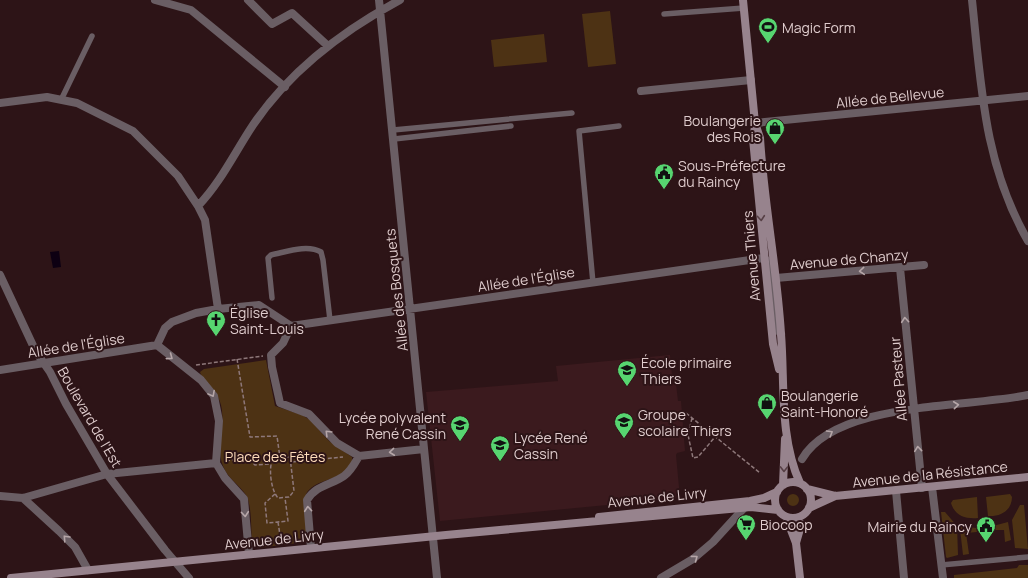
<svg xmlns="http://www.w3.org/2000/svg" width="1028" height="578" viewBox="0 0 1028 578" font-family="Manrope,sans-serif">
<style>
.built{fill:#3b1a1e}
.green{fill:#4d3214}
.water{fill:#0d0012}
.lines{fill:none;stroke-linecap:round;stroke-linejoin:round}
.path{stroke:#8e787a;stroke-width:1.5;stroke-dasharray:4 2;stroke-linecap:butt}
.service{stroke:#6a5e64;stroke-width:5.5}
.minor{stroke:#6a5e64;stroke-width:8}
.tertiary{stroke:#6a5e64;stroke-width:8}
.secondary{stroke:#97838d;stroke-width:8}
.oneway{stroke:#574046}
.oneway2{stroke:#b6a6a8}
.labels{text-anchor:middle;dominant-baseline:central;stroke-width:4;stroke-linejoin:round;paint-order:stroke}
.poi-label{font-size:14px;fill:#dfcccd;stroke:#2d1417;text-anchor:start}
.street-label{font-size:14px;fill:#dfcccd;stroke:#2d1417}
.park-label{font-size:14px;fill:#fddbba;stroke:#2d1417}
</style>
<rect width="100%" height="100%" fill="#2d1417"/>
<path class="built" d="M670 355 672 375H675L678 401H681L685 451 677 453 676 455 680 498 440 521 426 392 558 381 556 366Z"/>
<path class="green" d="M610 11 616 64 588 67 582 14Z
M544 34 547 62 494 67 491 40Z
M266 360 275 406 302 415 310 420 329 441 352 457V461C350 465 348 469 344 472 333 481 314 480 306 494L307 539 305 542 258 548 252 544C251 532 252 504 246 495 239 484 228 479 223 466 215 446 226 426 221 405 217 389 204 384 200 372L204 369Z
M787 500a6 6 0 1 1 12 0a6 6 0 1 1-12 0Z
M1010 494 1012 497C1012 510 1001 517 988 516L986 497Z
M977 497 978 518C965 519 955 516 951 503L953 500Z
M1020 505H1024L1028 549 1015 548 1012 520Z
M941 512H945L957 526 958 555 947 558 946 557Z
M1008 522 1011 540 1005 542 1004 530H994L993 526Z
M962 526 976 528 977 532 966 533 969 554 963 555 960 529Z
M1019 565H1028V578H954V575L1017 568Z"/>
<path class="water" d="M59 251 61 267 53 268 50 252Z"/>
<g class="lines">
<path class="path" d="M237 359 250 437 277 436 280 458
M196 365 263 356
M686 413 760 473
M692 418 688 435 693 458 698 457 715 437
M290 457 294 491 289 497 278 498C271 490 268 468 273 458Z
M226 461 245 458H248L255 465 270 464
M292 462 343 457
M275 494 265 503 267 523 288 521 285 498
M278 522 281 542"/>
<path class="service" d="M664 14 744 8
M61 100 92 36
M393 130 572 113
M394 139 511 126
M593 283 579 131 619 126
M272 298 268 258 271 255C286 252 307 244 321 252L323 260 330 320
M941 565 1028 557"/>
<path class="minor" d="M155 0 191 10 285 87
M248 0 272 24 292 13 328 46
M379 0 437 578
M972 0C981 85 984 165 1028 241
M641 91 751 80
M0 103 47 97 77 103 133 131 178 176 198 206 205 220 218 309
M755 123 1028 96
M198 206C221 182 235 152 253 125 289 72 344 30 400 0
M900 268 922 488
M776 278 924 265
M291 326 283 343 271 355 272 367 280 403 309 414 337 443 359 456
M157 345 165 328 172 322 196 313 218 309 259 305 291 326 764 258 769 262 775 326 781 334
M157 345 201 380 214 396 219 421 216 463 225 478 244 499 249 554
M0 370 157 345
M359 456 424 449
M802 459C836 401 968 408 1028 395
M932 487 943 578
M896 491 904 578
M0 496 23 498 107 474 216 463
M23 498 59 531 75 547 88 570
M311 548 307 500C316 485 331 485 344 476 351 471 355 463 359 456
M661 578 693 559 713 542 744 508"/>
<path class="tertiary" d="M0 275 36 352 50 372 66 404 107 474 165 550 189 578"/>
<path class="secondary" d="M743 0 755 123 760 138C764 204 777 268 781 334 785 383 779 437 800 483
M755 127 753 139 773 344 779 369
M775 500a18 18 0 1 1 36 0a18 18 0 1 1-36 0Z
M783 485 785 439
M807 489 835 496 1028 477
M809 508 835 496
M599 517 750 501 764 498 777 492
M786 517 796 543 800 578
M796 543 800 529 799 517
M11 578 446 535 751 507 778 510"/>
</g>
<defs><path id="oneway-chevron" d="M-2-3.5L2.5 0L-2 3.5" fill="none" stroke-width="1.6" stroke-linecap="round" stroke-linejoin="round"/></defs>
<g class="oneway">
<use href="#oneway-chevron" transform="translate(761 218) rotate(85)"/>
<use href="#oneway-chevron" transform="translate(784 469) rotate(91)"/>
</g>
<g class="oneway2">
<use href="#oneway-chevron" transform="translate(862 271) rotate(175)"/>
<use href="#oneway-chevron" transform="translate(905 320) rotate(-95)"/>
<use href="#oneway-chevron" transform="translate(170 357) rotate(37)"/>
<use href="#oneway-chevron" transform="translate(212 394) rotate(62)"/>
<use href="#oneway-chevron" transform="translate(956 405) rotate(-6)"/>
<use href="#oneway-chevron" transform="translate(328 433) rotate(-135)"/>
<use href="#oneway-chevron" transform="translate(830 433) rotate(-31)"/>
<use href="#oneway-chevron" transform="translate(918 449) rotate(-96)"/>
<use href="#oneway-chevron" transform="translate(392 452) rotate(174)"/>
<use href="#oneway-chevron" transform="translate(308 509) rotate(-95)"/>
<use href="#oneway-chevron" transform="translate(245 514) rotate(85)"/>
<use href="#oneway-chevron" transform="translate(66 538) rotate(-133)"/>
<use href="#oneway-chevron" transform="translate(695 558) rotate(-37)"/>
</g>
<defs>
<g id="stadium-pin" transform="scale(1)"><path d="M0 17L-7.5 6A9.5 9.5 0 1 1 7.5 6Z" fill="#57d570" stroke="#2d1417"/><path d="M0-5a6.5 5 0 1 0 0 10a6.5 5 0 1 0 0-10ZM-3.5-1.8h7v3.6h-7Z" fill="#111"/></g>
<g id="shop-pin" transform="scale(1)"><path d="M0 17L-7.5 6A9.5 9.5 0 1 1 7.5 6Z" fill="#57d570" stroke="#2d1417"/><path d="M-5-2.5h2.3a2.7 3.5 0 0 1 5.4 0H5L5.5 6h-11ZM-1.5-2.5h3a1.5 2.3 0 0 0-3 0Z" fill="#111"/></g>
<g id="civic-pin" transform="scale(1)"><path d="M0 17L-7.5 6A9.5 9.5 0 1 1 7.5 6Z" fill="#57d570" stroke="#2d1417"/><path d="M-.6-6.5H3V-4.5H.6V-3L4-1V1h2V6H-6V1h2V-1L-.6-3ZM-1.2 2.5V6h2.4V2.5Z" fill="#111"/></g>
<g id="church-pin" transform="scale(1)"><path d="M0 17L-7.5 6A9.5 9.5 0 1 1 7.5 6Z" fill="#57d570" stroke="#2d1417"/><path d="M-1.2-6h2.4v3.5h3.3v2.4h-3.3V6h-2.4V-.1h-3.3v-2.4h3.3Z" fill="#111"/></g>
<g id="school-pin" transform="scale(1)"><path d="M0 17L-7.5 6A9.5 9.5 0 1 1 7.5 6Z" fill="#57d570" stroke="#2d1417"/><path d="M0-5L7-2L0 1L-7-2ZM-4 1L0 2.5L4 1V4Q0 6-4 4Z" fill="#111"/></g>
<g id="supermarket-pin" transform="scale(1)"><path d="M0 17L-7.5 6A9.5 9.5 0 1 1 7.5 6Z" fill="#57d570" stroke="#2d1417"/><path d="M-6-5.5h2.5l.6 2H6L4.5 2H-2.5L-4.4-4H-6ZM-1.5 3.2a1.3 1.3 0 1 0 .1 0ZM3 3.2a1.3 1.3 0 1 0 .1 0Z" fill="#111"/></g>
</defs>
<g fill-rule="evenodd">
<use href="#stadium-pin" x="768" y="27"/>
<use href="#shop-pin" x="775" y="128"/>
<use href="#civic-pin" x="664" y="173"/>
<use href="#church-pin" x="216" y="320"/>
<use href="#school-pin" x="627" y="370"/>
<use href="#shop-pin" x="767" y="403"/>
<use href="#school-pin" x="624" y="422"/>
<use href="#school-pin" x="460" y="425"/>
<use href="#school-pin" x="500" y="445"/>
<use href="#supermarket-pin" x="746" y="524"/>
<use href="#civic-pin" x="986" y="526"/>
</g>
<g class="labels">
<g class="poi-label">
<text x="782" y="27">Magic Form</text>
<text x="761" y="120" text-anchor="end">Boulangerie<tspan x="761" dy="16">des Rois</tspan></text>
<text x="678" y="165">Sous-Préfecture<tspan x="678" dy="16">du Raincy</tspan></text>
<text x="230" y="312">Église<tspan x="230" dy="16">Saint-Louis</tspan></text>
<text x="641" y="362">École primaire<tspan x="641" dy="16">Thiers</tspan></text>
<text x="781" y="395">Boulangerie<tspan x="781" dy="16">Saint-Honoré</tspan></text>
<text x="638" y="414">Groupe<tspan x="638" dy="16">scolaire Thiers</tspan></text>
<text x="446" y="417" text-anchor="end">Lycée polyvalent<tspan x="446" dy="16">René Cassin</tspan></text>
<text x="514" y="437">Lycée René<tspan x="514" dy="16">Cassin</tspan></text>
<text x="760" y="524">Biocoop</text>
<text x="972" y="526" text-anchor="end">Mairie du Raincy</text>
</g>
<g class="street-label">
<text transform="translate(890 97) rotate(-6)">Allée de Bellevue</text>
<text transform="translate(751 256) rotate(-95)">Avenue Thiers</text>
<text transform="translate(849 259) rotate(-5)">Avenue de Chanzy</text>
<text transform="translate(526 279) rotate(-9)">Allée de l'Église</text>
<text transform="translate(396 290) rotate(-96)">Allée des Bosquets</text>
<text transform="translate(76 345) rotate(-9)">Allée de l'Église</text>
<text transform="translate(898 379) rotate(-95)">Allée Pasteur</text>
<text transform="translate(90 417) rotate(60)">Boulevard de l'Est</text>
<text transform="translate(930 474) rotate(-6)">Avenue de la Résistance</text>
<text transform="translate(657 497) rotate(-6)">Avenue de Livry</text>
<text transform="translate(274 539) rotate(-6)">Avenue de Livry</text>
</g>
<g class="park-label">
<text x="275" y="456">Place des Fêtes</text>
</g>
</g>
</svg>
